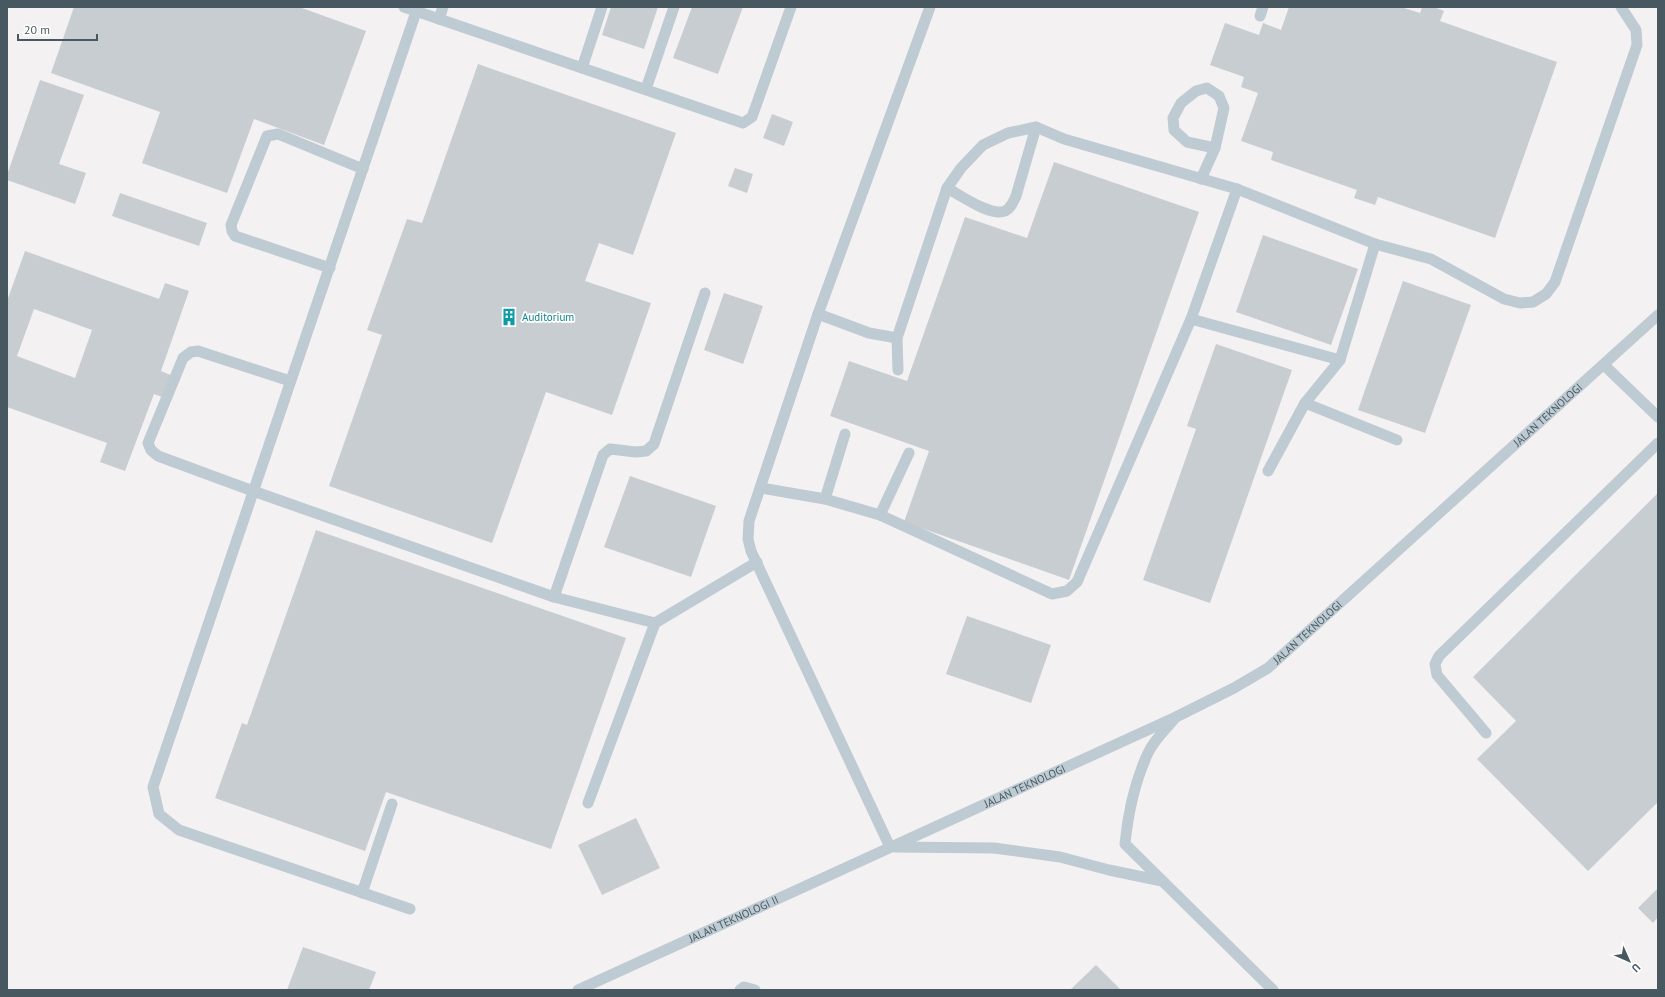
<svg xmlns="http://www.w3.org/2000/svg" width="1665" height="997" viewBox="0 0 1665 997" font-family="'PT Sans',sans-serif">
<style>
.building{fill:#c8cdd2;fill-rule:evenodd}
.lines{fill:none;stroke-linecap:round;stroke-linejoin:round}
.service{stroke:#becbd2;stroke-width:11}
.labels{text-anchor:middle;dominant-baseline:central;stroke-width:3.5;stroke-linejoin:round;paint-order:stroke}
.culture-label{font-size:11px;fill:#0d838f;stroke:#fff;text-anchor:start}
.street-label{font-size:11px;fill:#475861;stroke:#fff}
</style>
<rect width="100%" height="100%" fill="#f4f1f2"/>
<path class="building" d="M74 7H299L366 31 324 145 254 119 227 193 142 163 160 112 51 73Z
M611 7H658L644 49 602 35Z
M692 7H743L718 74 673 58Z
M1289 7H1401L1420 13 1422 7H1434L1444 11 1440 21 1557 62 1495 238 1378 197 1375 205 1354 198 1357 190 1271 160 1273 152 1241 141 1258 93 1241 87 1244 77 1210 65 1225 23 1259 35 1263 23 1281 30Z
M478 64 676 133 633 255 599 243 585 281 651 303 612 415 546 392 492 543 329 486 382 335 367 330 407 219 422 223Z
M40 80 84 95 59 164 86 173 75 204 7 180V175Z
M772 114 793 122 784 146 763 138Z
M1054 162 1199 212 1069 580 904 522 929 451 830 416 849 361 907 381 965 217 1027 238Z
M735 168 753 174 747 193 728 186Z
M120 193 207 223 199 246 112 216Z
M1263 235 1358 269 1331 345 1236 312Z
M25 251 159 299 165 283 189 291 161 371 173 376 165 398 154 394 125 471 100 462 107 443 7 407V301ZM34 309 92 330 75 378 17 356Z
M1403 281 1471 305 1425 433 1358 410Z
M724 293 763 306 743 364 704 350Z
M1216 344 1292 370 1210 603 1143 580 1196 429 1187 426Z
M630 476 716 506 691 577 604 547Z
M1658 493V802L1588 871 1477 759 1516 721 1473 677Z
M316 530 626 638 551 849 386 792 365 851 215 798 242 723 247 725Z
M967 616 1051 645 1031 703 946 674Z
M636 818 660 868 602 895 578 845Z
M1658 888V917L1653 923 1638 908Z
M303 947 376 972 369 990H287Z
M1096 965 1121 990H1070Z"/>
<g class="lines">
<g class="service">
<path d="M404 7 743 123 752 117 791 7"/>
<path d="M1260 16 1263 7"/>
<path d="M439 19 443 7"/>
<path d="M582 68 602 7"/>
<path d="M1207 88 1219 96 1224 108 1215 148 1187 142 1174 130 1173 118 1181 103 1196 91Z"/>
<path d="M646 89 674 7"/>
<path d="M1201 179 1215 148"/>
<path d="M947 188C960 195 991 217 1005 211 1011 208 1014 201 1016 196L1036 127"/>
<path d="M330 268 235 236 232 231 231 225 267 136 278 134 363 169"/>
<path d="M818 314 869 333 897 338"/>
<path d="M1191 319 1340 360 1375 244"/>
<path d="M1604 365 1658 417"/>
<path d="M898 370 897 338 947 188 961 168 983 145 1008 133 1036 127 1064 139 1237 189 1375 244 1431 259 1504 299 1520 303 1533 302 1546 294 1555 282 1637 45 1636 30 1621 7"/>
<path d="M290 381 198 351 191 352 183 358 148 443 151 450 158 456 253 491 554 597 655 623"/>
<path d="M1305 403 1397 440"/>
<path d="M1268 471 1305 403 1340 360"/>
<path d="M761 488 825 499 880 515 1052 594 1067 591 1077 582 1191 319 1237 189"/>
<path d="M825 499 845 434"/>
<path d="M880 515 909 453"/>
<path d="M554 597 603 455 610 449 636 452 646 451 654 444 705 293"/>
<path d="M1174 719C1166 729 1154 740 1148 753 1135 781 1128 813 1125 844L1273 990"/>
<path d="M1486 733 1437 675 1435 664 1439 656 1658 443"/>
<path d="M588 803 655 623 757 562"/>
<path d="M890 847 751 551 748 539 749 521 818 314 930 7"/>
<path d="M895 847 994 848 1060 857 1109 870 1162 881"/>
<path d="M362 893 392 804"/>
<path d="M410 909 179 830 159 814 153 787 416 12 414 7"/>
<path id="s1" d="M578 990 1176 717 1234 688 1268 668 1658 315"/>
<path d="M740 990 744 987 755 990"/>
</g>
</g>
<defs>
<g id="building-bare" transform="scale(1.38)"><path d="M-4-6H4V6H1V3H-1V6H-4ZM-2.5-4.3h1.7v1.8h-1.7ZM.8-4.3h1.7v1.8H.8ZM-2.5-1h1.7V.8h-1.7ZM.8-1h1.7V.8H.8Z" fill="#0f9aa8" stroke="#fff" stroke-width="2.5" paint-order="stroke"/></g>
</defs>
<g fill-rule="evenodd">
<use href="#building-bare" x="509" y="317"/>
</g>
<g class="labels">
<g class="culture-label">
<text x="522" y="317">Auditorium</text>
</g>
<g class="street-label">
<text stroke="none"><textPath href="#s1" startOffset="1139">JALAN TEKNOLOGI</textPath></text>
<text stroke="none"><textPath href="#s1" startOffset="815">JALAN TEKNOLOGI</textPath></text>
<text stroke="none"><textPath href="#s1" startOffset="491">JALAN TEKNOLOGI</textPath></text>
<text stroke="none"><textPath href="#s1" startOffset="171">JALAN TEKNOLOGI II</textPath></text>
</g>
</g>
<rect width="1665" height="997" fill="none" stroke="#475861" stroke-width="16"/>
<g transform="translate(1629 961) rotate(135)" stroke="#ffffff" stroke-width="3" paint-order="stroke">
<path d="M0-3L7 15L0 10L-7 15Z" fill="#475861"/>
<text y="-6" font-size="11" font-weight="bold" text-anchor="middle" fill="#475861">U</text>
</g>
<path d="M18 34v6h79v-6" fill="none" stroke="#475861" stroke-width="2"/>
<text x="24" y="34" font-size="12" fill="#475861" stroke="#ffffff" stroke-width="3" paint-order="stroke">20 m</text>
</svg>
